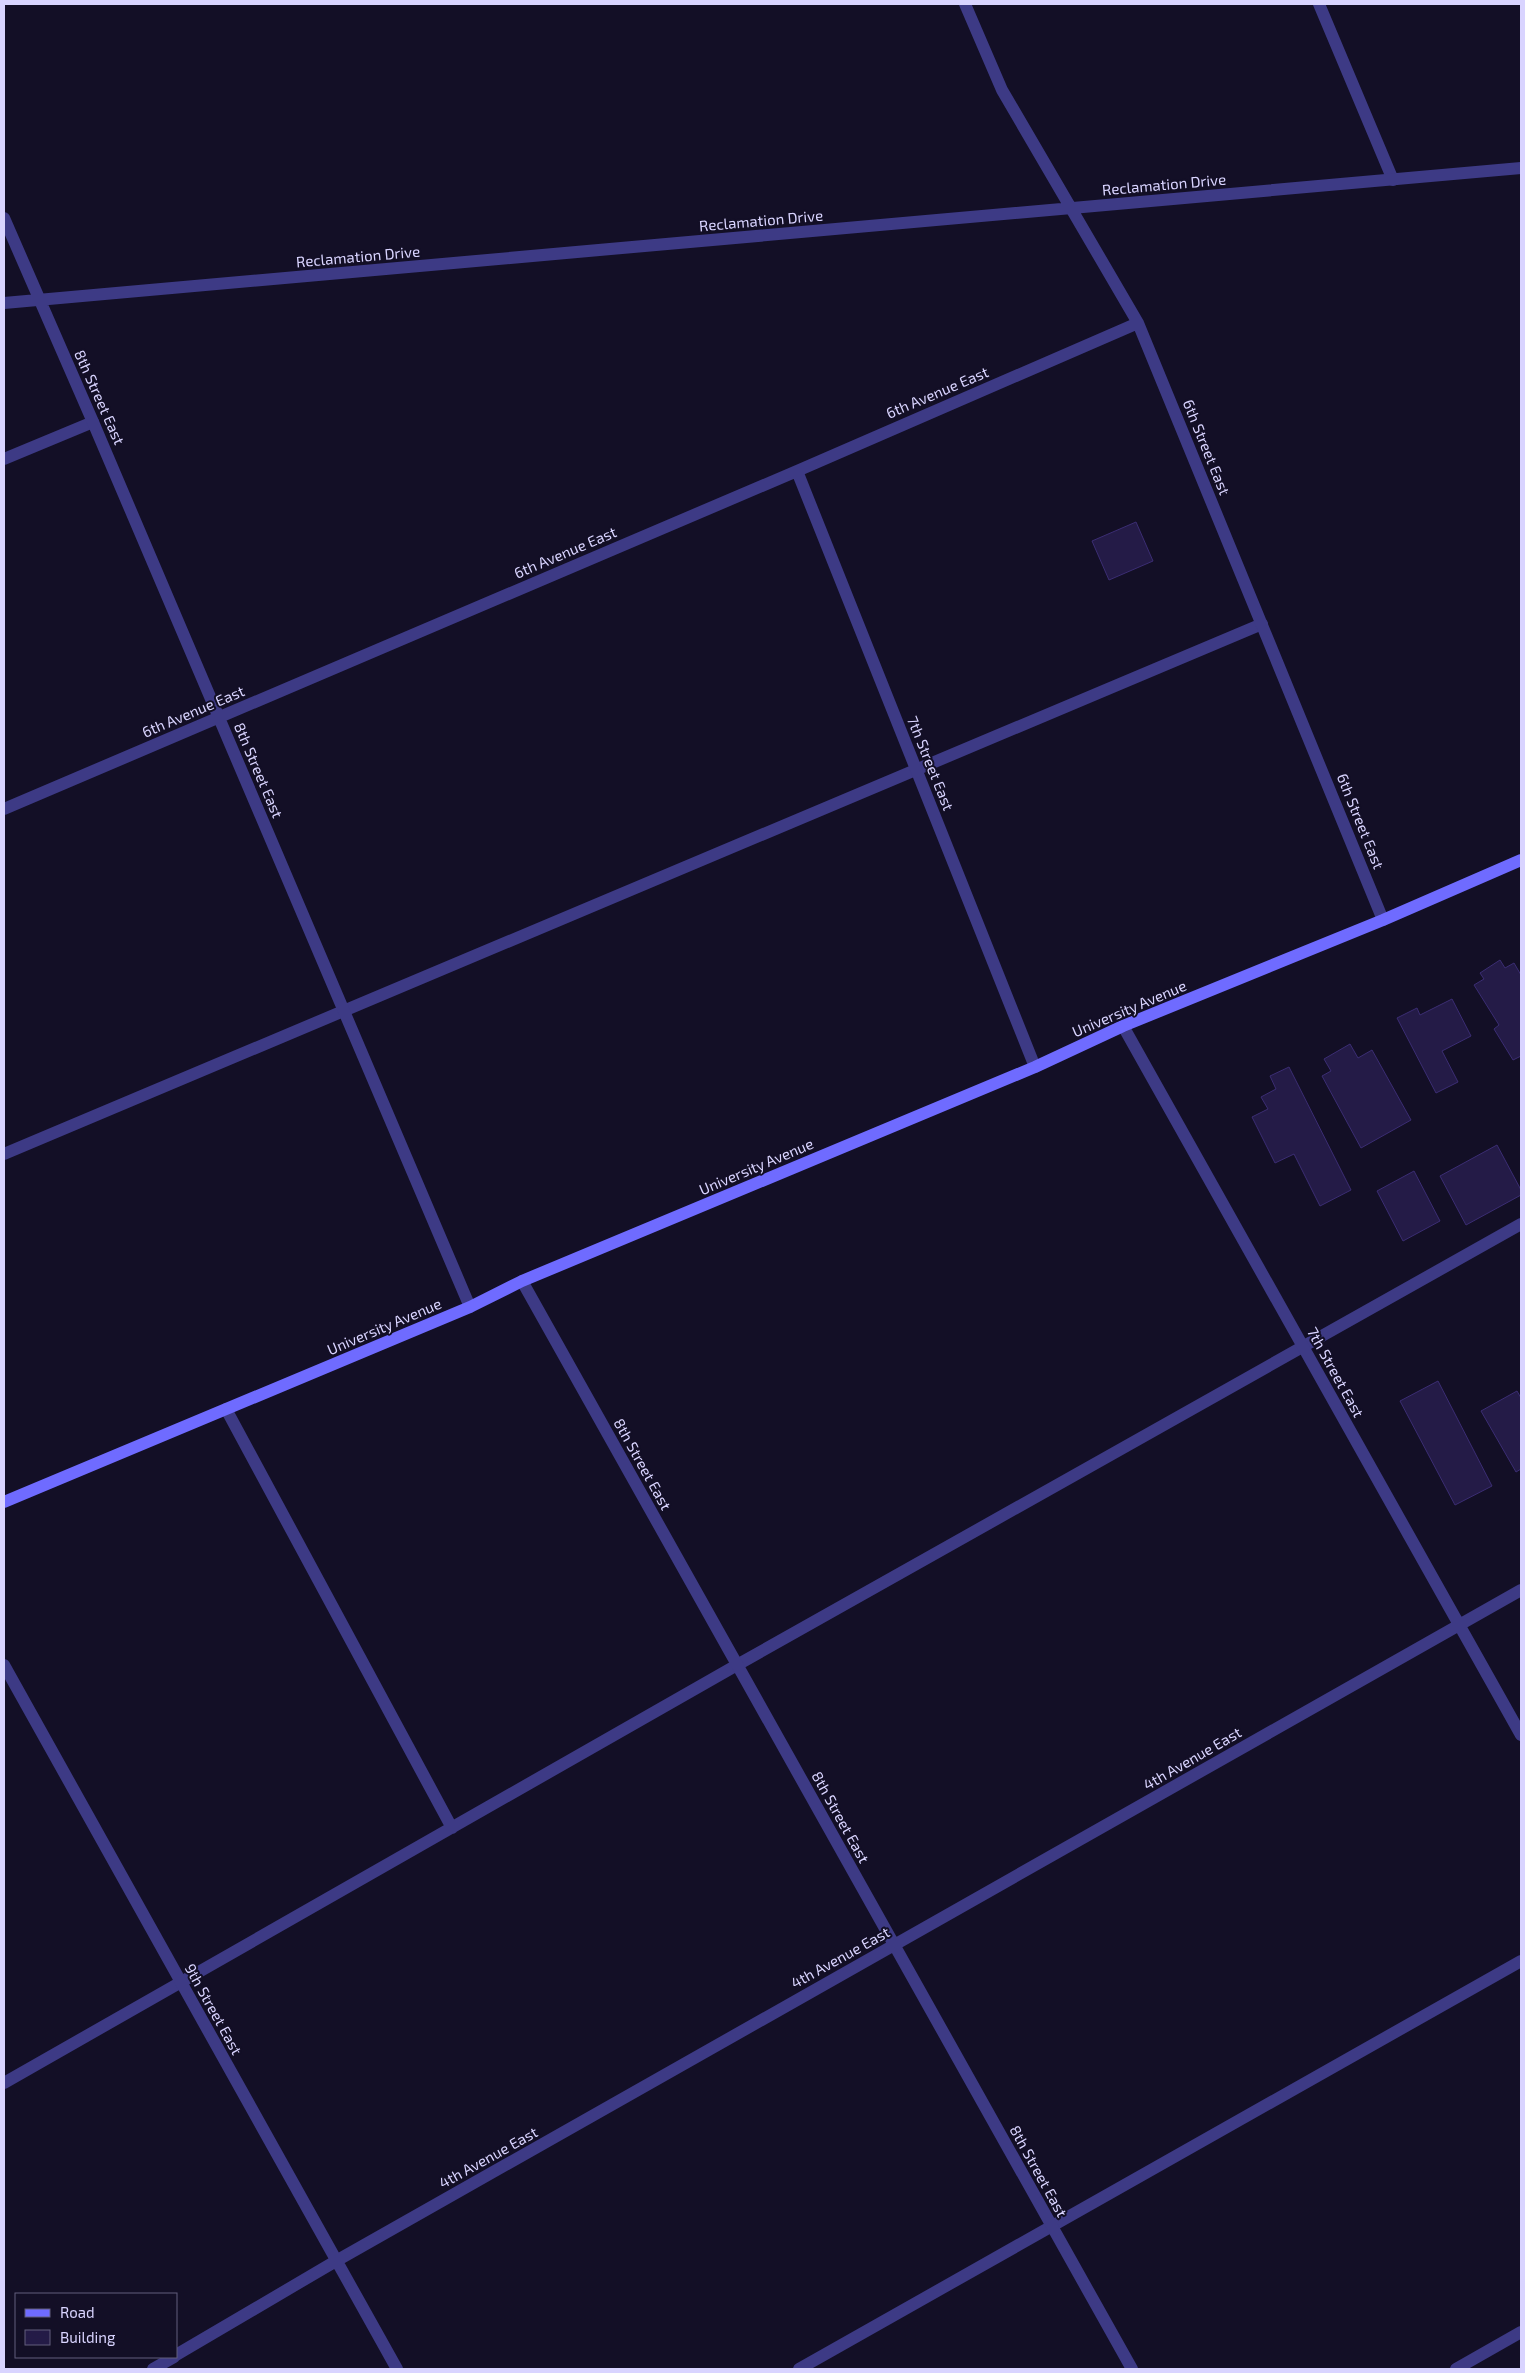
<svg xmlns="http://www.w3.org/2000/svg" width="1525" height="2373" viewBox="0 0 1525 2373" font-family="'Exo 2',sans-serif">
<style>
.building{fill:#241b47;stroke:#3b2d73}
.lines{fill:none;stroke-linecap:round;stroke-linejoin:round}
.lane{stroke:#3d3a85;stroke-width:12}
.street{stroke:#3d3a85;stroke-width:12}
.secondary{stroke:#6f6bff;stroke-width:12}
.labels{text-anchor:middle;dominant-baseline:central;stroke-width:4;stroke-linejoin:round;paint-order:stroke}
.street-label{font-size:15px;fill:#d9d4ff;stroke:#130f26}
</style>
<rect width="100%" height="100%" fill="#130f26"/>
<path class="building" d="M1136 522 1153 561 1109 580 1092 541Z
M1500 960 1505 968 1514 963 1521 975V1056L1513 1060 1494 1029 1499 1025 1474 985 1484 979 1480 973Z
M1452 999 1471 1036 1442 1051 1458 1082 1436 1093 1397 1018 1417 1008 1420 1015Z
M1350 1044 1358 1058 1372 1050 1411 1120 1361 1148 1322 1076 1331 1071 1324 1059Z
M1289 1067 1351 1190 1320 1206 1294 1154 1275 1163 1252 1117 1268 1109 1261 1097 1276 1089 1270 1076Z
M1497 1145 1521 1190V1195L1466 1225 1440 1176Z
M1414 1171 1440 1221 1403 1241 1377 1191Z
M1438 1381 1492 1486 1455 1505 1400 1401Z
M1517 1391 1521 1398V1469L1516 1472 1481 1411Z"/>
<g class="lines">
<path class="lane" d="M1319 4 1393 180
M4 459 93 422
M4 1154 1262 624
M226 1409 452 1828
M4 2083 737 1665 1521 1224
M799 2369 1521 1961"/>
<path class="street" d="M965 4 1002 90 1138 323 1383 920
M4 218 93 422 470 1307
M4 303 1521 168
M797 471 1035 1067
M4 809 797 471 1138 323
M1123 1026 1521 1735
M522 1281 1132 2369
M4 1665 397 2369
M176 2355 336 2261 1521 1590
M153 2369 174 2357
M1456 2369 1521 2332"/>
<path class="secondary" d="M4 1502 470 1307 522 1281 1035 1067 1123 1026 1383 920 1521 860"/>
</g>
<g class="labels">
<g class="street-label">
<text transform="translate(1164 184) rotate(-5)">Reclamation Drive</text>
<text transform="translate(761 220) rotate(-5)">Reclamation Drive</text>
<text transform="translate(358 256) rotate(-5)">Reclamation Drive</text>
<text transform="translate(937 392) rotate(-23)">6th Avenue East</text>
<text transform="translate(100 397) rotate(66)">8th Street East</text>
<text transform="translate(1207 447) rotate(68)">6th Street East</text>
<text transform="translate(565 552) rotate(-23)">6th Avenue East</text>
<text transform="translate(193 711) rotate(-23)">6th Avenue East</text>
<text transform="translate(931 763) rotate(68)">7th Street East</text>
<text transform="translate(259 770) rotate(67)">8th Street East</text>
<text transform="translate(1361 821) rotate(68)">6th Street East</text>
<text transform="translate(1129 1008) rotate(-23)">University Avenue</text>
<text transform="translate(756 1166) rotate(-23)">University Avenue</text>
<text transform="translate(384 1326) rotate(-23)">University Avenue</text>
<text transform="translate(1336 1372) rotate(61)">7th Street East</text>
<text transform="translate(643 1464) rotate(61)">8th Street East</text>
<text transform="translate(1192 1758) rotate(-30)">4th Avenue East</text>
<text transform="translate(841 1817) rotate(61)">8th Street East</text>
<text transform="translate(840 1957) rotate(-29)">4th Avenue East</text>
<text transform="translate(214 2009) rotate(61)">9th Street East</text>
<text transform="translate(488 2157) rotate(-29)">4th Avenue East</text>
<text transform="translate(1039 2171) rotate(61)">8th Street East</text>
</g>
</g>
<rect width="1525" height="2373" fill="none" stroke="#d9d4ff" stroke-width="10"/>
<rect x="15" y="2293" width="162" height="65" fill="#130f26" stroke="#625e7d"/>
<rect x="25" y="2309" width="25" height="8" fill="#6f6bff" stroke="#625e7d"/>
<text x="60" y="2318" font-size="15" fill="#d9d4ff">Road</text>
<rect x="25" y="2330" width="25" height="15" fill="#241b47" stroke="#625e7d"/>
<text x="60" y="2343" font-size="15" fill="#d9d4ff">Building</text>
</svg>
